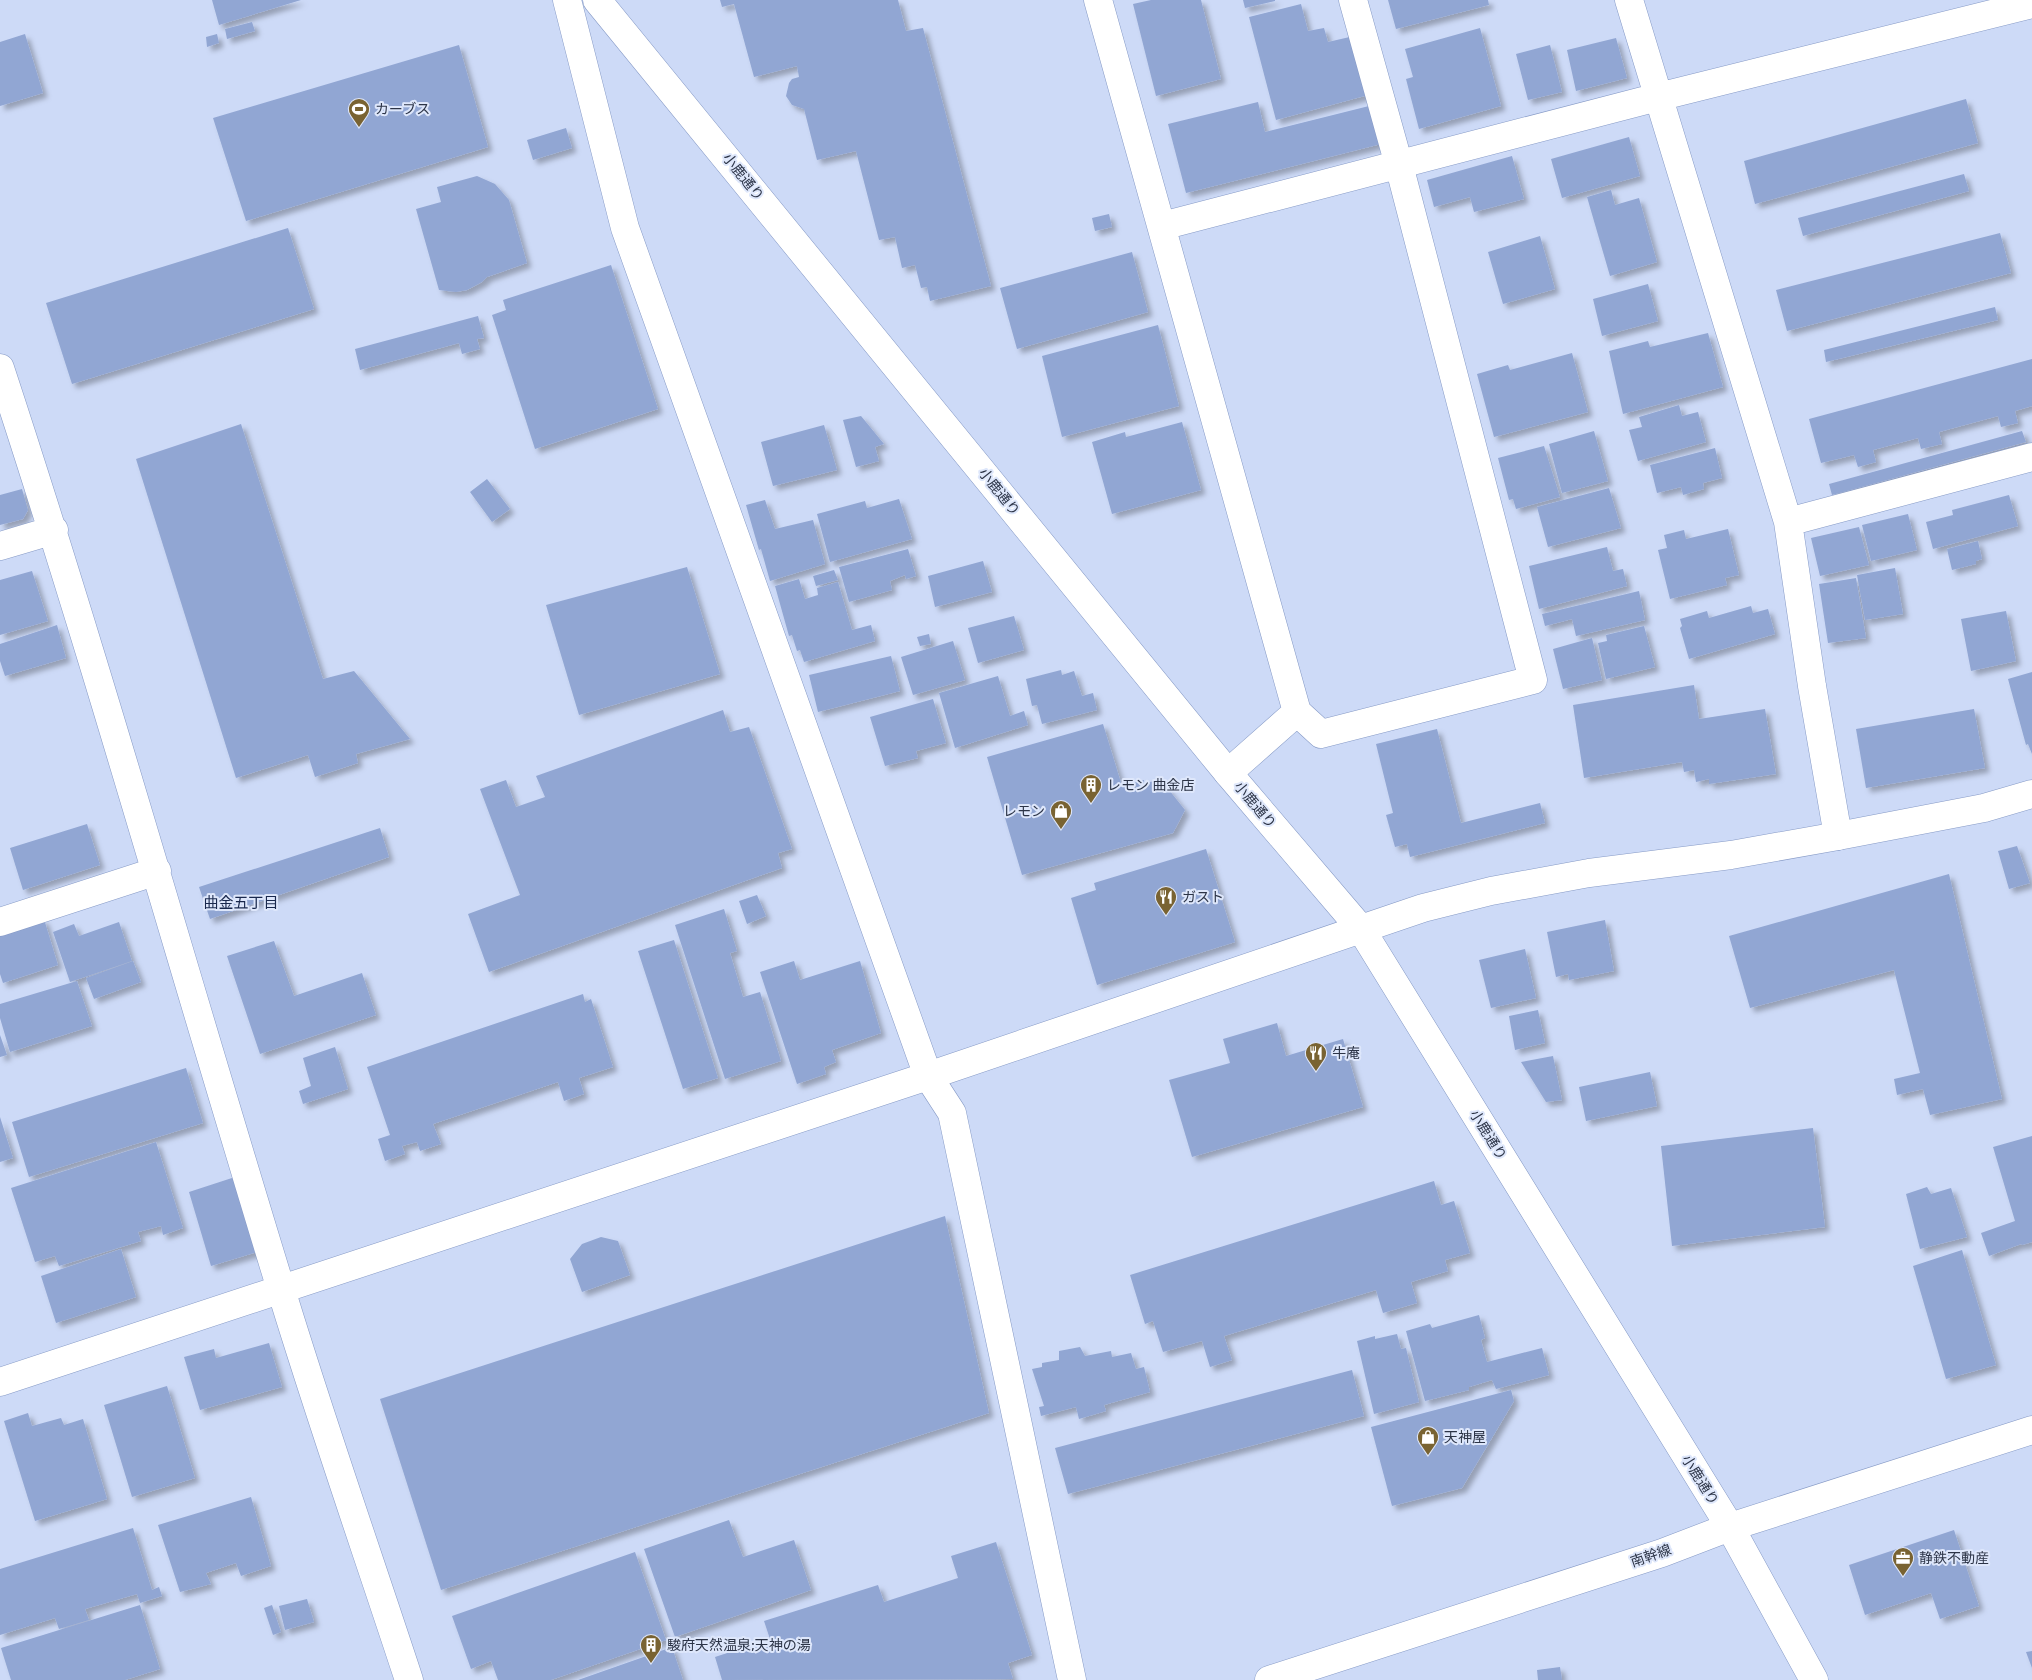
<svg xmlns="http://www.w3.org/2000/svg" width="2032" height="1680" viewBox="0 0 2032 1680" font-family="Rubik,'Noto Sans JP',sans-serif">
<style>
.building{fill:#91a6d3;filter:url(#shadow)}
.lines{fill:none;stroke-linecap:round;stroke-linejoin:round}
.street-casing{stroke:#869ac6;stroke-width:29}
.secondary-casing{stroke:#869ac6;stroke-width:29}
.street{stroke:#fff;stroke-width:28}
.secondary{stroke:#fff;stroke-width:28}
.labels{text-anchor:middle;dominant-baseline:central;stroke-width:4;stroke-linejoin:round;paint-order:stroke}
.poi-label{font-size:14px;fill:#2c3447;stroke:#dee7fb;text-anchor:start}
.street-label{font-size:14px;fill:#2c3447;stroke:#dee7fb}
.neighbourhood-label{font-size:15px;fill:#19284d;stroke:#dee7fb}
</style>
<defs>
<filter id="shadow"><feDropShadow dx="4.5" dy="4.5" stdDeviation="2.5" flood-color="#0004"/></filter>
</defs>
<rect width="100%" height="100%" fill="#cddaf7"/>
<path class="building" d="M212 0H301L219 25Z
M720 0H898L906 31 923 28 991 286 930 301 927 287 921 288 915 265 902 268 895 237 879 240 856 151 817 160 804 109 792 105 786 96 789 83 792 79 799 77 797 66 754 77 734 4 722 7Z
M1151 0H1201L1221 79 1156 96 1133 4Z
M1243 0H1275V1L1245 8Z
M1388 0H1488L1489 5 1396 29Z
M1301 4 1308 31 1324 28 1328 42 1354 36 1368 95 1276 120 1249 17Z
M252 22 255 31 227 39 225 29Z
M1480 28 1501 106 1419 129 1406 79 1413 77 1405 49Z
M25 34 43 93 0 106V42Z
M217 34 219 43 207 47 206 37Z
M1616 38 1627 78 1576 91 1567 50Z
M459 45 488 147 246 221 213 118Z
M1550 45 1562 92 1528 100 1516 54Z
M1966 99 1978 143 1755 204 1744 161Z
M1258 102 1265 132 1373 105 1381 144 1186 193 1168 124Z
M566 128 572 148 533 160 527 140Z
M1629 137 1640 176 1562 198 1551 159Z
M1512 156 1524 199 1474 212 1470 197 1434 207 1427 180Z
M1964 174 1969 191 1803 236 1798 218Z
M477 176 495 184 509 200 527 263 487 277 482 282 467 290 456 292 439 290 416 209 441 202 437 187Z
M1611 190 1615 205 1639 198 1657 262 1610 276 1587 197Z
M1109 214 1112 227 1095 231 1092 218Z
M288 228 314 309 72 384 46 303Z
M2000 233 2011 273 1787 331 1776 290Z
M1540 236 1555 289 1503 304 1488 252Z
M1132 252 1148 312 1017 349 1000 288Z
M611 265 658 409 535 449 492 315 506 310 503 300Z
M1648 284 1658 321 1602 336 1593 299Z
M1995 307 1998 320 1826 362 1824 350Z
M478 316 484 338 477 339 480 349 462 354 459 343 360 370 355 349Z
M1158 325 1179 406 1062 437 1042 356Z
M1708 333 1723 387 1623 414 1609 351 1648 341 1650 347Z
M1572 353 1588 412 1494 437 1477 374 1508 365 1510 370Z
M2032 359V406L2015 411 2018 423 2001 427 1998 416 1939 432 1942 444 1921 449 1918 438 1873 450 1876 462 1858 467 1854 455 1821 463 1809 419Z
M1679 405 1682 416 1698 412 1706 442 1638 461 1629 430 1642 427 1639 417Z
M861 416 884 444 875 447 879 461 856 467 843 420Z
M1182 422 1201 490 1112 514 1092 442 1125 432 1126 437Z
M241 424 323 679 354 671 410 739 356 754 358 763 315 777 308 755 236 778 136 459Z
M824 425 837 470 773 486 761 442Z
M1594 431 1608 481 1562 493 1549 444Z
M2022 431 2026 442 1832 495 1829 484Z
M1544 446 1560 497 1516 509 1513 499 1509 500 1498 458Z
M1715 448 1722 478 1703 483 1704 489 1683 495 1681 487 1657 493 1650 465Z
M487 479 510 509 492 522 470 492Z
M1609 488 1621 528 1548 547 1537 507Z
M22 489 28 510 23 519 0 525V495Z
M2009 495 2018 526 1933 549 1926 522 1953 515 1952 510Z
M899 499 912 539 830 562 817 514 865 501 867 508Z
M765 500 775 529 813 520 825 564 770 581 761 549 759 550 746 505Z
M1908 514 1917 550 1871 561 1862 525Z
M1859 527 1869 565 1820 576 1811 538Z
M1728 529 1739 575 1725 578 1727 585 1670 599 1658 550 1667 548 1664 535 1684 530 1686 539Z
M1978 541 1982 559 1976 561V564L1952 570 1947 549Z
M1607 547 1613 571 1623 569 1627 586 1539 609 1529 566Z
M908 549 916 576 906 579 905 575 890 581 892 590 849 602 839 567Z
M983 561 992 592 935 607 928 576Z
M687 567 720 674 579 715 546 605Z
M1895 568 1903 614 1865 620 1857 575Z
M834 570 838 580 816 586 813 576Z
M32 571 48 621 0 635V580Z
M1856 578 1866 638 1828 643 1819 584Z
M799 579 805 599 818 595 817 588 838 582 852 630 871 625 875 641 804 662 800 650 797 651 792 635 789 636 775 586Z
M1639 591 1645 620 1576 636 1572 619 1545 626 1542 614Z
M1751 606 1753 613 1768 609 1775 634 1689 659 1680 628 1682 626 1680 619 1707 611 1709 618Z
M2006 611 2016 661 1971 671 1961 619Z
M1014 616 1024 650 978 663 968 628Z
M57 625 66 658 5 676 0 661V644Z
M1644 626 1655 667 1606 679 1598 643 1607 641 1606 635Z
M929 634 931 644 920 646 917 637Z
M1592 638 1602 680 1563 689 1553 649Z
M953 641 965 680 913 695 901 657Z
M891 656 900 691 818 712 809 675Z
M1061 670 1062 675 1074 671 1082 696 1093 693 1097 710 1042 724 1037 705 1032 706 1026 679Z
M2032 672V754L2028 744 2026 745 2008 679Z
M998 676 1010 716 1024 711 1028 725 955 748 939 693Z
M1694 685 1699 719 1765 709 1776 774 1709 784V779L1696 782 1694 770 1684 772 1682 762 1584 778 1573 705Z
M933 699 946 743 916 751 918 758 885 766 870 717Z
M1974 709 1985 768 1866 788 1856 729Z
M723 710 730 732 749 727 792 849 778 853 782 868 489 972 468 914 520 895 480 789 506 780 516 807 545 797 536 776Z
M1103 724 1122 786 1144 780V783L1161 780 1185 810 1173 833 1022 875 987 757Z
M1437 729 1461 823 1540 803 1545 823 1410 857 1407 844 1395 847 1386 815 1393 813 1376 744Z
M87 824 100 865 23 890 10 848Z
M380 828 389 857 210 919 199 887Z
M2017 846 2030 883 2009 889 1998 851Z
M1206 849 1235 942 1097 985 1071 898 1096 890 1094 883Z
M1949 874 2002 1099 1930 1115 1923 1089 1897 1095 1894 1079 1920 1073 1894 970 1750 1008 1729 936Z
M757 895 766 916 747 924 739 901Z
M724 909 737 951 730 953 743 997 760 992 781 1061 725 1079 675 925Z
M44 919 58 965 3 983 0 974V933Z
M1605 920 1614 971 1569 980 1568 974 1556 977 1547 932Z
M119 922 132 961 70 982 53 932 74 924 79 936Z
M674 940 718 1078 683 1089 638 951Z
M274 941 294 996 362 973 376 1015 260 1054 227 956Z
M1525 949 1536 998 1491 1008 1479 960Z
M133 961 141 982 94 999 86 978Z
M794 961 800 980 860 961 881 1033 832 1050 836 1062 824 1067 826 1074 797 1084 760 972Z
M77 981 92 1026 10 1052 0 1018V1004Z
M583 994 585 1002 591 999 613 1067 579 1078 584 1094 564 1101 558 1082 433 1124 441 1144 420 1151 417 1142 402 1146 405 1154 385 1161 378 1139 390 1135 367 1067Z
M1538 1010 1545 1043 1515 1050 1509 1016Z
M1277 1023 1286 1056 1343 1039 1363 1107 1192 1157 1169 1080 1230 1063 1223 1039Z
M0 1035 7 1055 0 1057Z
M335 1047 348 1089 303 1104 299 1091 311 1086 303 1058Z
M1553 1056 1562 1100 1546 1102 1521 1062Z
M186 1068 203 1123 29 1177 12 1122Z
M1650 1072 1657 1106 1586 1121 1579 1087Z
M0 1117 13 1158 0 1162Z
M1813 1128 1825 1227 1672 1246 1661 1146Z
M2032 1136V1242L2022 1245 2021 1244 1989 1256 1981 1233 2015 1221 1993 1147Z
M156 1142 183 1228 163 1235 161 1226 138 1232 141 1241 59 1266 55 1256 35 1262 11 1188Z
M235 1177 257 1252 211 1266 189 1192Z
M1434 1181 1441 1205 1454 1201 1470 1253 1445 1260 1448 1271 1411 1282 1417 1303 1383 1313 1376 1290 1224 1336 1232 1360 1210 1367 1202 1341 1163 1352 1153 1321 1145 1324 1130 1275Z
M1927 1187 1931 1194 1951 1188 1967 1237 1920 1249 1906 1194Z
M945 1216 989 1413 441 1590 380 1399Z
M601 1237 618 1241 630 1275 582 1292 570 1259 582 1244Z
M121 1249 136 1297 56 1323 41 1276Z
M1962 1250 1996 1365 1946 1379 1913 1266Z
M1479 1315 1485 1338 1481 1340 1487 1362 1542 1348 1549 1375 1496 1389 1492 1380 1469 1387V1390L1425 1401 1406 1331 1430 1324 1432 1328Z
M1397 1334 1401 1349 1406 1348 1419 1402 1374 1414 1357 1341 1375 1336V1339Z
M269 1343 282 1387 200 1410 184 1357 214 1349 216 1358Z
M1080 1347 1085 1356 1111 1351 1112 1357 1131 1353 1136 1369 1144 1367 1150 1392 1104 1405 1106 1411 1079 1419 1076 1407 1041 1416 1039 1407 1044 1406 1032 1369 1042 1367V1363L1059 1360V1351Z
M1352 1370 1364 1416 1068 1494 1055 1448Z
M167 1386 195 1478 132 1497 104 1405Z
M1511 1390 1514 1401 1462 1488 1392 1506 1371 1427Z
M28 1413 32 1426 61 1418 64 1425 83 1419 107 1499 35 1521 4 1421Z
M251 1497 271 1566 241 1576 236 1563 206 1573 211 1584 180 1592 158 1525Z
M729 1520 743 1557 794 1540 811 1590 675 1637 644 1549Z
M133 1528 152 1590 159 1587 162 1596 140 1603 137 1594 85 1609 89 1620 59 1629 55 1618 0 1635V1569Z
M1954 1530 1979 1606 1940 1619 1931 1593 1865 1615 1849 1565Z
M996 1542 1032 1655 1008 1663 1013 1679 722 1680 715 1657 770 1639 764 1621 878 1585 884 1602 958 1578 951 1556Z
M635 1552 666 1640 551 1680H498L491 1661 471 1669 452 1616Z
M307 1599 314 1622 285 1630 279 1606Z
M140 1605 160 1669 125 1680H11L1 1648Z
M272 1605 281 1632 273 1635 264 1608Z
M672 1647 683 1680H578Z
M2032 1651V1668L2026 1652Z
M1560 1667 1562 1680H1538L1537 1670Z"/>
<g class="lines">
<g class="street-casing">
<path id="street" d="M567 0 625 228 928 1076 952 1113 1072 1680
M1098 0 1297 712 1228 773
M1629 0 1788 522 1812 686 1838 836
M1162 226 1658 97 2032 4
M0 368C100 672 186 980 280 1286 320 1418 366 1549 409 1680
M1788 522 2032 457
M0 546 54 530
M1297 712 1321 734 1533 680 1399 165 1353 0
M0 922 157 871"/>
</g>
<g class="secondary-casing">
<path id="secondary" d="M597 0 1228 773 1361 929 1730 1527 1814 1680
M0 1382 928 1076 1423 908 1491 891 1589 873 1731 855 1838 836 1984 808 2032 794
M1269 1680 1662 1553 1730 1527 2032 1430"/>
</g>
<use href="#street" class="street"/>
<use href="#secondary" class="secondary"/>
</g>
<defs>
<g id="stadium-pin" transform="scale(1.125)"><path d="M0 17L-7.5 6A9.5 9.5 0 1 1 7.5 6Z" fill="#796332" stroke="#dee7fb"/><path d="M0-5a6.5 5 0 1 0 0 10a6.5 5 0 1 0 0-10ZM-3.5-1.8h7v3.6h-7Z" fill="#fff"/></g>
<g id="building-pin" transform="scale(1.125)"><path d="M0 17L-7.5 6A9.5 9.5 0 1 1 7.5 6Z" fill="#796332" stroke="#dee7fb"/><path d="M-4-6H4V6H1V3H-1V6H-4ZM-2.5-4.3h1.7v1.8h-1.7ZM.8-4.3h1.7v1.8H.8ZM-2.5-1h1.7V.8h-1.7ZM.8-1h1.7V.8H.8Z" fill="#fff"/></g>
<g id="shop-pin" transform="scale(1.125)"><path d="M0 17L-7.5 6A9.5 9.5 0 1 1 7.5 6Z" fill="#796332" stroke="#dee7fb"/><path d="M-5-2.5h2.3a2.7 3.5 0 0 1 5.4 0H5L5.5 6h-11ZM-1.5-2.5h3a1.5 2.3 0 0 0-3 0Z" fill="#fff"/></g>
<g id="restaurant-pin" transform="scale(1.125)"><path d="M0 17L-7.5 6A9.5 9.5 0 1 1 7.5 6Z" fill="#796332" stroke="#dee7fb"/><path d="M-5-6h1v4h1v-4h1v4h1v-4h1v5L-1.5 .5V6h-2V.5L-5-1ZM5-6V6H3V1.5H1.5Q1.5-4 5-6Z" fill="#fff"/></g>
<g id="office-pin" transform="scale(1.125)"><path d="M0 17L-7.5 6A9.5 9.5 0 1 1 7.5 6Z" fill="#796332" stroke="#dee7fb"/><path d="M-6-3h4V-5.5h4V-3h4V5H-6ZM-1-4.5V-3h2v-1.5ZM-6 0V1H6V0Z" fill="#fff"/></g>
</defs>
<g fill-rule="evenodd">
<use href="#stadium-pin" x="359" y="109"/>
<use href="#building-pin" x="1091" y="785"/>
<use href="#shop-pin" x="1061" y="811"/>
<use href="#restaurant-pin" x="1166" y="897"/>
<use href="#restaurant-pin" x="1316" y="1053"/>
<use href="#shop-pin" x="1428" y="1437"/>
<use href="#office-pin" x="1903" y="1558"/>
<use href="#building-pin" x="651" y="1645"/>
</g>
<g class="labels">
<g class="poi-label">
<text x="375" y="109">カーブス</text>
<text x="1107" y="785">レモン 曲金店</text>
<text x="1045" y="811" text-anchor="end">レモン</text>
<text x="1182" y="897">ガスト</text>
<text x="1332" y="1053">牛庵</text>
<text x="1444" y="1437">天神屋</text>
<text x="1919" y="1558">静鉄不動産</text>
<text x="667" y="1645">駿府天然温泉;天神の湯</text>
</g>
<g class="street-label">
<text transform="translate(743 177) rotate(51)">小鹿通り</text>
<text transform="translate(999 492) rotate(51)">小鹿通り</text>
<text transform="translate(1255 805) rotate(50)">小鹿通り</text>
<text transform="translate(1488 1135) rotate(58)">小鹿通り</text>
<text transform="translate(1700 1480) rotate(58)">小鹿通り</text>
<text transform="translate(1651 1556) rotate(-19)">南幹線</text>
</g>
<g class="neighbourhood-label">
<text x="241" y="903">曲金五丁目</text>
</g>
</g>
</svg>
